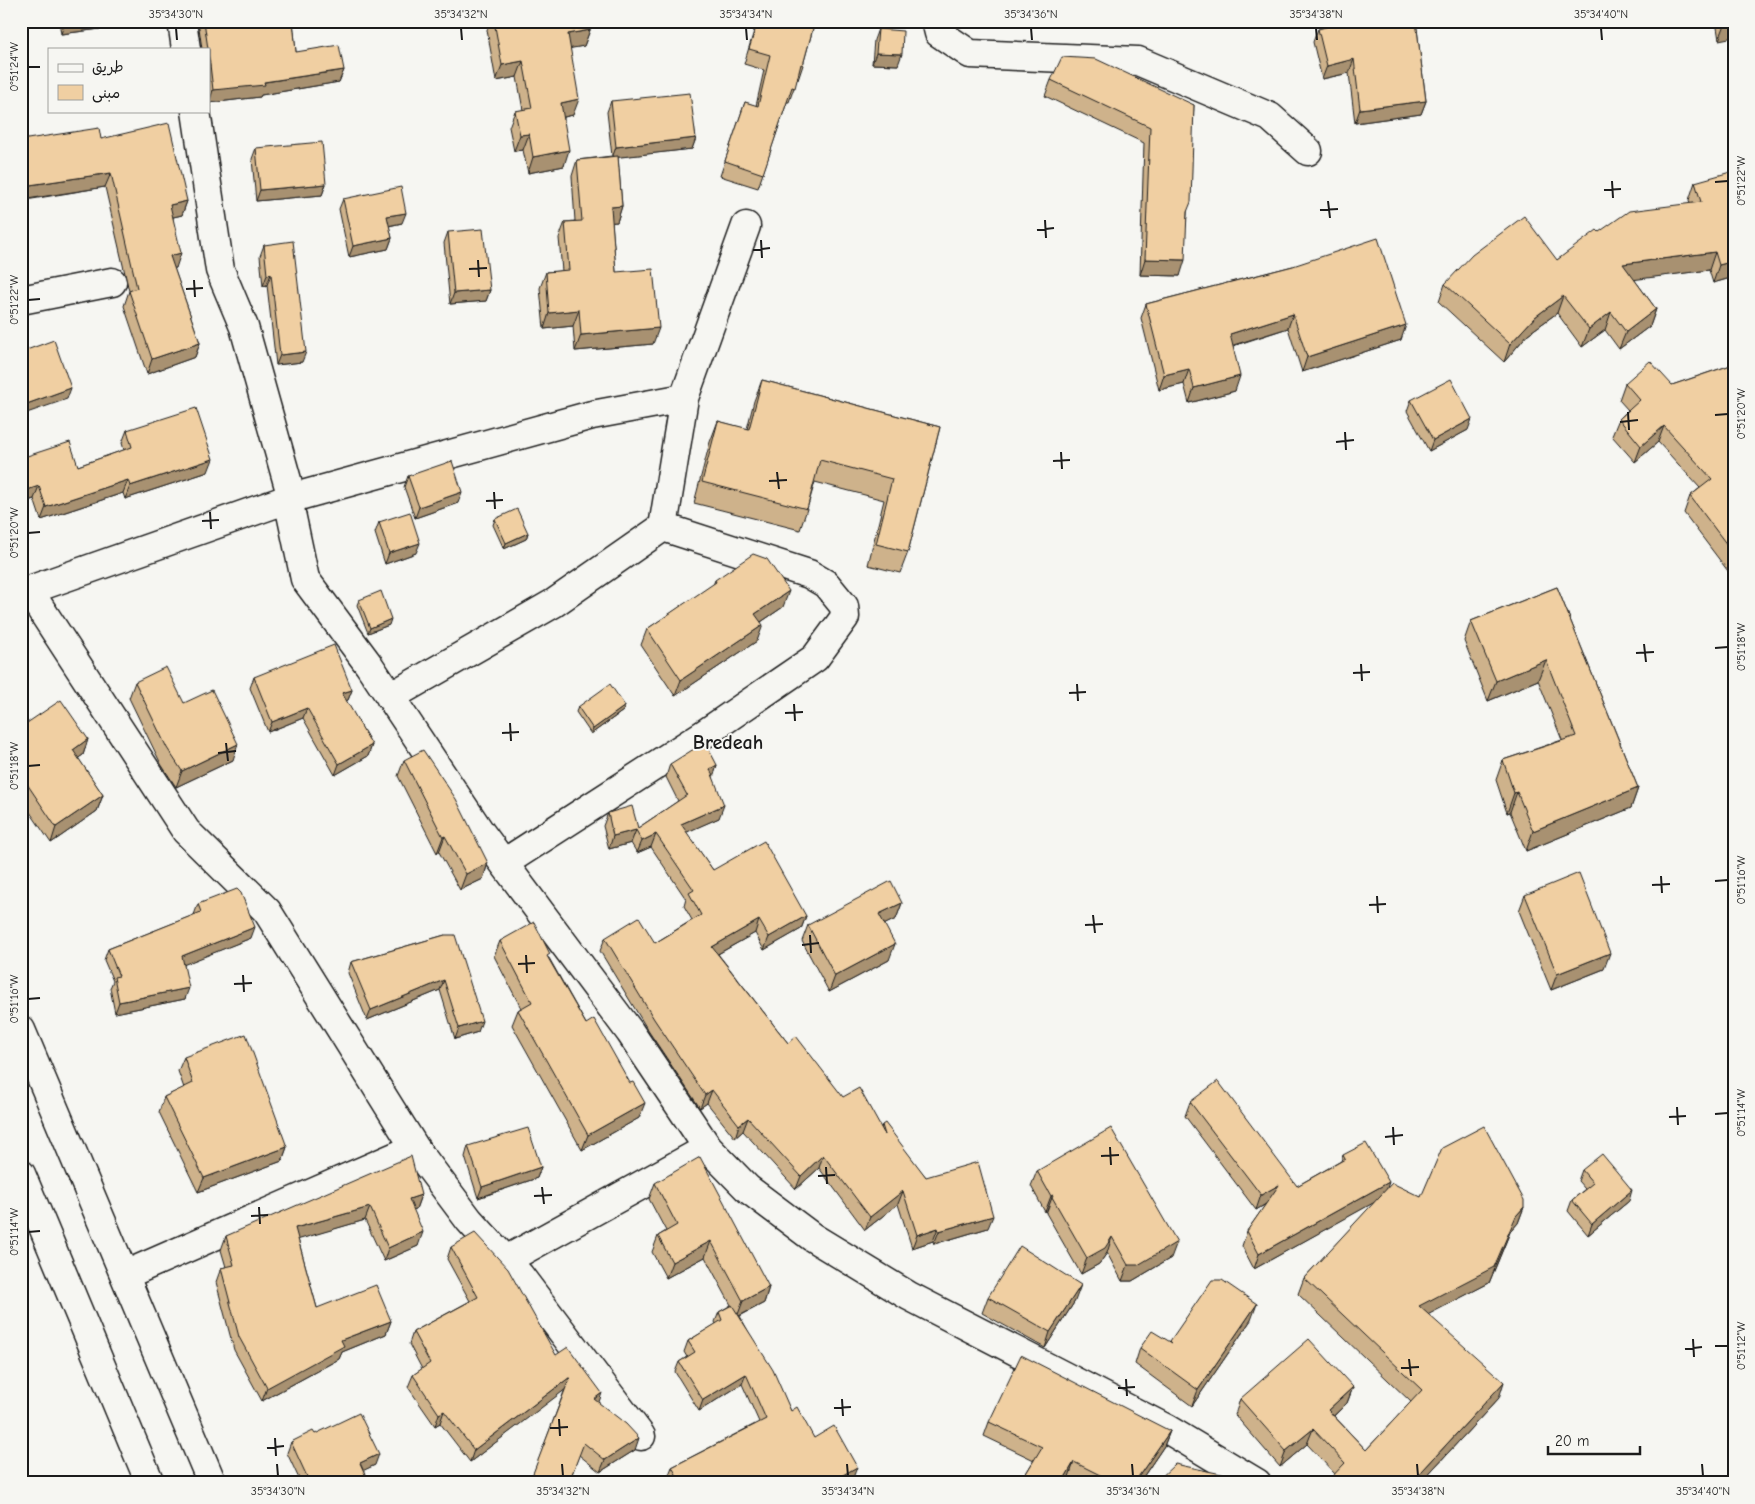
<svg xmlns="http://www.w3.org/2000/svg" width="1755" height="1504" viewBox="0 0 1755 1504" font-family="'Comic Neue','Playpen Sans Arabic',sans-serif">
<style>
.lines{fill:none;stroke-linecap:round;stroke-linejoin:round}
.minor-casing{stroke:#1c1c1c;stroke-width:31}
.highway-casing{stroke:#1c1c1c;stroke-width:31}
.minor{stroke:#f6f6f2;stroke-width:28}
.highway{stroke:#f6f6f2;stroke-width:28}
.wall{fill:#ceb28b;stroke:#1c1c1c}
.shaded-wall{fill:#a89171;stroke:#1c1c1c}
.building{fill:#f0cfa2;stroke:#1c1c1c}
.ticks{fill:none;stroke:#1c1c1c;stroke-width:2}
.labels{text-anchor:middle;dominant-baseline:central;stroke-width:4;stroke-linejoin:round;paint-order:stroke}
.quarter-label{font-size:20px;font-weight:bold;fill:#1c1c1c;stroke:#f6f6f2}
.neatline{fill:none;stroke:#1c1c1c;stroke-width:2}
.ticks-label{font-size:12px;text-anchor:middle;fill:#1c1c1c}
</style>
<rect width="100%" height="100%" fill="#f6f6f2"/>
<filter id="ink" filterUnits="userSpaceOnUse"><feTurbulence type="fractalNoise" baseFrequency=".02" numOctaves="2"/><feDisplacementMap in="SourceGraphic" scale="10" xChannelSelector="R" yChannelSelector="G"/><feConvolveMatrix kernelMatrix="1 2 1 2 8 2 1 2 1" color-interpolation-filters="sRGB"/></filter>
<g filter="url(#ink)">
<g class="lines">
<g class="minor-casing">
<path id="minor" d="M182 21 186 49
M936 21 939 33 970 54 1138 61 1270 117 1308 151
M196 111 220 270 244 327 292 498
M21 300 112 282
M288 499 305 579 369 665 481 833 630 1032 708 1148 748 1189 812 1237 909 1296 1167 1429 1257 1483
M29 591 186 831 267 911 415 1148 469 1220 520 1276 641 1436
M21 593 288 499 592 415 684 398
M390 697 554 603 663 527 684 398 746 226
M504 863 704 734 815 658 845 617 844 606 826 584 809 574 663 527
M506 1260 708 1148
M125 1275 415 1148"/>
</g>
<g class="highway-casing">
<path id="highway" d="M21 1030 212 1483
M21 1174 150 1483"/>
</g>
<use href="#minor" class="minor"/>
<use href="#highway" class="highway"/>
</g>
<path class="wall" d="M59 21H132L131 25 61 34Z
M198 21H293L296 52 344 70 339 82 261 95 260 97 209 103V49H202Z
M490 21H589L590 30 584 46 570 48 573 115 564 117V166L528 173 523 150 514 151 509 127 515 111 523 110 517 77 496 81 487 30Z
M757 21H815L803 65 798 80 797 79 789 102H787L758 188 720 176 745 102 756 106 764 70 744 64Z
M1343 21H1416L1426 101 1421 114 1355 123 1349 73 1322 79 1313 42 1318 29 1343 22Z
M1716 21H1734L1719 40Z
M878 29 898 65 872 64 874 40Z
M1051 80 1194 105 1187 215 1180 276 1140 275 1144 143 1045 96Z
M611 101 696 138 692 149 618 157 622 206 617 222H612L616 272 653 344 575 351 573 326 544 329 540 288 546 272 562 271 559 238 565 222 575 221 572 176 577 160 612 156 607 112Z
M101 139 187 201 182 215 173 217 176 268H174L200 343 195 357 147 374 124 306 129 291 105 187 26 200 28 212 23 226 21 140Z
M256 148 326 184 322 195 256 201 252 159Z
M1695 182 1734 277 1713 283 1709 270 1634 279 1656 309 1650 326 1619 349 1605 330 1582 347 1557 313 1528 334 1504 362 1439 302 1445 284 1557 260 1599 232 1690 204 1689 200Z
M343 199 402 223 389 226 392 238 388 249 349 257 339 209Z
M448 232 490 290 486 301 450 304 444 243Z
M264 245 302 362 276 365 267 285 263 286 260 256Z
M1293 266 1401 340 1302 372 1288 328 1233 346 1235 391 1189 403 1184 384 1159 390 1141 318 1146 304Z
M1734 364V579L1684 513 1690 496 1700 488 1658 442 1635 462 1612 436 1619 419 1628 410 1619 400 1625 383 1672 385Z
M762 380 940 427 908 552 900 573 868 565 884 500 815 482 807 509 800 530 694 503 710 442 718 421 747 429 754 401Z
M1411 400 1468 430 1429 451 1407 411Z
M127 430 208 472 125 499 123 493 41 520 34 499 21 503V458L78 466 124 450 122 443Z
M408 476 458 503 415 518 404 487Z
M495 519 528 533 526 539 504 549 493 525Z
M379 522 416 553 385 564 375 533Z
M715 580 783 607 761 622 757 641 675 696 641 645 647 629 713 585Z
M1557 587 1638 788 1631 808 1526 851 1510 812 1507 813 1496 780 1503 760 1562 740 1538 680 1488 701 1464 641 1471 621Z
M359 600 389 625 368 633 357 605Z
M254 677 352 690 348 700 346 701 372 745 368 756 335 775 303 718 268 732 250 688Z
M135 682 184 703 233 760 176 787 161 764 129 698Z
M625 706 623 711 591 734 576 712 578 707Z
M21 727 88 739 83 755 78 758 103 795 97 811 51 843 21 799Z
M404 760 488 863 483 879 460 890 439 852 437 853 398 776Z
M670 764 717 765 713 777 719 818 686 832 713 870 806 916 801 929 764 950 755 933 718 954 788 1043 843 1097 881 1128 882 1125 926 1177 988 1228 934 1244 933 1241 912 1248 898 1204 865 1230 819 1168 796 1189 743 1131 735 1138 707 1103 700 1108 649 1032 600 951 605 938 655 943 692 920 684 906 686 899 651 847 637 853 631 843 609 849 603 826 608 813 638 828 678 801 666 777Z
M1525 895 1604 969 1551 990 1519 911Z
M902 903 896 919 885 924 889 960 829 992 802 941 808 925Z
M198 904 251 938 184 964 185 999 115 1013 110 988 113 981 104 960 108 949 194 915Z
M445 935 478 1032 455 1039 440 990 367 1020 348 973 351 962Z
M500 941 549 958 639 1118 582 1150 512 1025 518 1010 521 1008 494 956Z
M184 1057 287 1147 282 1161 198 1192 159 1112 164 1097 184 1088 178 1071Z
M1190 1102 1297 1186 1341 1161 1343 1155 1386 1190 1421 1197 1524 1207 1518 1223 1510 1232 1489 1283 1428 1314 1499 1398 1420 1483H1326L1335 1474 1307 1444 1280 1467 1235 1415 1240 1399 1353 1387 1347 1403 1334 1416 1366 1450 1411 1402 1298 1294 1304 1278 1376 1201 1254 1269 1242 1246 1247 1231 1266 1204 1256 1210 1185 1116Z
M468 1146 541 1167 537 1178 478 1198 465 1157Z
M1582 1170 1629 1201 1588 1235 1568 1211 1572 1200 1585 1189 1578 1181Z
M1037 1171 1171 1258 1132 1281H1122L1107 1253 1099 1264 1081 1274 1046 1213 1047 1211 1045 1212 1031 1186Z
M655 1183 769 1287 764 1303 740 1316 791 1411 814 1438 853 1478 844 1483H671L668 1477 672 1467 759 1422 742 1384 699 1411 675 1372 679 1362 687 1357 684 1352 688 1341 716 1324 715 1322 719 1312 731 1305 705 1257 666 1278 652 1252 658 1236 666 1231 649 1199Z
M421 1195 416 1209H413L418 1246 384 1261 365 1220 298 1239 317 1308 391 1321 386 1334 342 1352 339 1359 262 1401 234 1350 216 1282 221 1268 226 1267 221 1250 226 1236Z
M451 1247 556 1355 599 1403 635 1450 600 1472 579 1455 572 1474 577 1483H530L565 1389 470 1462 440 1423 435 1426 408 1387 413 1375 422 1369 409 1344 413 1332 470 1301 447 1259Z
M988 1297 1075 1301 1045 1348 982 1313Z
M1251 1320 1192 1406 1135 1364 1140 1348 1170 1342V1341Z
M989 1422 1170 1431 1164 1446 1139 1483H1081L1069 1477 1065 1483H1023L1025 1475 1034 1460 984 1436Z
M315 1434 375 1465 363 1470 369 1483H301L287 1453 291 1442Z"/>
<path class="shaded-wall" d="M132 21 131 25 61 34 65 22Z
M1731 21H1734V37L1719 40 1726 22Z
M590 30 584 46 562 50 568 34Z
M876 53 902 54 898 65 872 64Z
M1354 59 1349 73 1322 79 1327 66Z
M523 61 517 77 496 81 502 65Z
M344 70 339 82 261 95 260 97 209 103 213 90Z
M579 99 573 115 555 119 561 103Z
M1426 101 1421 114 1355 123 1360 109Z
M529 134 523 150 514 151 520 135Z
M696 138 692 149 612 158 616 147Z
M569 150 564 166 528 173 533 157Z
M111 173 105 187 21 200 23 186Z
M326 184 322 195 256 201 260 190Z
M187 201 182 215 165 219 170 205Z
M622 206 617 222 605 223 611 207Z
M28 212 23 226H21V213Z
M406 213 402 223 383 227 387 216Z
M392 238 388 249 349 257 353 246Z
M1715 252 1709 270 1616 282 1623 264Z
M181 253 176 268 165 270 170 256Z
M1145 259 1185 260 1180 276 1140 275Z
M1734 261V277L1713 283 1719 265Z
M271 274 267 285 263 286 267 275Z
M490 290 486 301 450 304 454 293Z
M1563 296 1557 313 1528 334 1504 362 1510 344 1535 317Z
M1656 309 1650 326 1619 349 1626 332Z
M579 310 573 326 544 329 549 313Z
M1611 312 1605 330 1582 347 1589 329Z
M1293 314 1288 328 1224 348 1230 334Z
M1406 325 1401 340 1302 372 1307 357Z
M659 328 653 344 575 351 581 335Z
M200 343 195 357 147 374 152 359Z
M306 352 302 362 276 365 280 355Z
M1189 369 1184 384 1159 390 1164 375Z
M1240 376 1235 391 1189 403 1194 388Z
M71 388 67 399 21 415V406Z
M1472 419 1468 430 1429 451 1433 440Z
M1664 426 1658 442 1635 462 1641 446Z
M213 459 208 472 125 499 130 486Z
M128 480 123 493 41 520 46 507Z
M39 486 34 499 21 503V492Z
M462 492 458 503 415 518 419 507Z
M528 533 526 539 504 549 506 543Z
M420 543 416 553 385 564 389 553Z
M789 591 783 607 749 630 755 614Z
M391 619 389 625 368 633 370 628Z
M763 625 757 641 675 696 681 680Z
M1546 660 1538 680 1488 701 1496 681Z
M352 690 348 700 338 704 342 693Z
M625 706 623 711 591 734 593 729Z
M307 708 303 718 268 732 272 722Z
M88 739 83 755 67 766 73 750Z
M238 744 233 760 176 787 182 771Z
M372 745 368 756 335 775 339 764Z
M717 765 713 778 710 769Z
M1638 788 1631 808 1526 851 1533 831Z
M1517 792 1510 812 1507 813 1514 793Z
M103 795 97 811 51 843 56 827Z
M724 805 719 818 676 837 681 824Z
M636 830 631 843 609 849 613 836Z
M656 834 651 847 637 853 642 841Z
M445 836 439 852 437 853 443 837Z
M488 863 483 879 460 890 466 874Z
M902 903 896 919 873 930 879 914Z
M806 916 801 929 764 950 769 937Z
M759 920 755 933 707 960 712 947Z
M255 927 251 938 178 967 182 956Z
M895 944 889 960 829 992 835 976Z
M1610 953 1604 969 1551 990 1557 974Z
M444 980 440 990 367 1020 371 1010Z
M189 988 185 999 115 1013 119 1002Z
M482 1021 478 1032 455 1039 459 1028Z
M712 1090 707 1103 700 1108 705 1095Z
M645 1103 639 1118 582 1150 588 1135Z
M748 1118 743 1131 735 1138 739 1125Z
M287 1147 282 1161 198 1192 204 1178Z
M823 1155 819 1168 796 1189 801 1176Z
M541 1167 537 1178 478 1198 482 1187Z
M1389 1182 1384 1197 1254 1269 1259 1254Z
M1279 1185 1274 1199 1256 1210 1261 1195Z
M1632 1190 1629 1201 1588 1235 1592 1224Z
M903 1191 898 1204 865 1230 870 1217Z
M421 1195 416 1209 404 1212 409 1199Z
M1053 1195 1047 1211 1045 1212 1051 1196Z
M370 1207 365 1220 290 1242 295 1228Z
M1524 1207 1518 1223 1510 1232 1489 1283 1414 1322 1419 1306 1516 1216Z
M993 1216 988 1228 934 1244 939 1231Z
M938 1228 933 1241 912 1248 917 1235Z
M423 1232 418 1246 384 1261 388 1248Z
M1112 1237 1107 1253 1099 1264 1081 1274 1087 1258Z
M711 1241 705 1257 666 1278 672 1262Z
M1177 1242 1171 1258 1132 1281H1122L1128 1265Z
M1081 1285 1075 1301 1045 1348 1050 1332Z
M769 1287 764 1303 737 1317 743 1301Z
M1257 1304 1251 1320 1192 1406 1198 1390Z
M391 1321 386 1334 342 1352 339 1359 262 1401 267 1388 341 1340Z
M746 1374 742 1384 699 1411 703 1400Z
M570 1377 566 1389 470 1462 474 1450Z
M1504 1382 1499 1398 1420 1483H1411Z
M1353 1387 1347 1403 1323 1426 1328 1410Z
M602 1393 598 1405 594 1399Z
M444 1411 440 1423 435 1426 439 1414Z
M1313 1429 1307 1444 1280 1467 1286 1451Z
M1170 1431 1164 1446 1139 1483H1134Z
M639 1438 635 1450 600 1472 605 1460Z
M379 1454 375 1465 356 1474 360 1463Z
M1074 1462 1069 1477 1065 1483H1062Z
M857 1467 853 1478 844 1483H829Z"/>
<path class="building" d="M204 21H293L296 52 339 45 344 70 264 82 265 85 213 90 209 56V49H208Z
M494 21H589L590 30 568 34 579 99 561 103 569 150 533 157 529 134 520 135 515 111 532 108 523 61 502 65Z
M758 21H815L803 65 801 64 795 88 792 87 763 174 725 161 745 102 758 106 770 55 749 49Z
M1348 21H1416L1426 101 1360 109 1354 59 1327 66 1318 29Z
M878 29 903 31 902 54 876 53Z
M1062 57 1096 59 1194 105 1191 202 1187 212 1185 260 1145 259 1150 127 1051 80Z
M690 93 696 138 616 147 611 101Z
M169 123 187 201 170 205 181 253 170 256 200 343 152 359 129 291 137 288 111 173 23 186 28 212 21 213V140L99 128 101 139Z
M322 142 326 184 260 190 256 148Z
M618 156 622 206 611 207 616 272 653 269 659 328 581 335 579 310 549 313 546 272 569 270 565 222 582 221 577 160Z
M1734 171V261L1719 265 1715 252 1623 264 1656 309 1626 332 1611 312 1589 329 1563 296 1535 317 1510 344 1445 284 1472 255 1524 216 1557 260 1597 230 1599 232 1629 211 1701 202 1695 182Z
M401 187 406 213 387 216 392 238 353 246 343 199Z
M483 229 490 290 454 293 448 232Z
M1378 238 1406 325 1307 357 1293 314 1230 334 1240 376 1194 388 1189 369 1164 375 1146 304 1293 266Z
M293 241 306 352 280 355 271 274 267 275 264 245Z
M54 340 71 388 21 406V352Z
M1650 361 1672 385 1734 364V554L1690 496 1712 479 1664 426 1641 446 1619 419 1640 400 1625 383Z
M1451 379 1472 419 1433 440 1411 400Z
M762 380 940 427 908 552 876 544 892 479 820 460 807 509 702 482 718 421 749 429Z
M196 408 213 459 130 486 128 480 46 507 39 486 21 492V458L70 442 78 466 132 447 127 430Z
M452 461 462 492 419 507 408 476Z
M517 509 528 533 506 543 495 519Z
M410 512 420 543 389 553 379 522Z
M753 554 767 559 789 591 755 614 763 625 681 680 647 629 716 582 715 580Z
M1557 587 1638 788 1533 831 1517 792 1514 793 1503 760 1576 736 1546 660 1496 681 1471 621Z
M381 591 391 619 370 628 359 600Z
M334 645 352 690 342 693 372 745 339 764 307 708 272 722 254 677Z
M166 667 184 703 212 690 238 744 182 771 167 748 135 682Z
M610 684 625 706 593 729 578 707Z
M61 700 88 739 73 750 103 795 56 827 21 775V727Z
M705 742 717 765 710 769 724 805 681 824 713 870 764 841 806 916 769 937 759 920 712 947 788 1043 796 1036 843 1097 859 1088 885 1135 882 1125 885 1123 926 1177 978 1162 993 1216 939 1231 938 1228 917 1235 903 1191 870 1217 823 1155 801 1176 748 1118 739 1125 712 1090 705 1095 654 1019 605 938 639 917 655 943 701 915 689 893 694 890 656 834 642 841 636 830 613 836 608 813 632 806 638 828 687 795 670 764Z
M423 750 456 799 488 863 466 874 445 836 443 837 404 760Z
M1579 873 1610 953 1557 974 1525 895Z
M891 881 902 903 879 914 895 944 835 976 808 925Z
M237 889 241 893 255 927 182 956 189 988 119 1002 114 977 119 976 108 949 201 912 198 904Z
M534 922 550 954 547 956 586 1024 594 1019 630 1083 633 1082 645 1103 588 1135 518 1010 532 1002 500 941Z
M445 935H455L482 1021 459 1028 444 980 371 1010 351 962Z
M246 1034 287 1147 204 1178 164 1097 193 1083 184 1057Z
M1218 1081 1297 1186 1345 1159 1343 1155 1366 1143 1389 1182 1259 1254 1247 1231 1279 1185 1261 1195 1190 1102Z
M1484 1126 1524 1200V1207L1516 1216 1494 1267 1419 1306 1504 1382 1411 1483H1326L1345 1463 1313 1429 1286 1451 1240 1399 1309 1339 1353 1387 1328 1410 1366 1450 1422 1390 1304 1278 1392 1183 1421 1197 1442 1148Z
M528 1128 541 1167 482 1187 468 1146Z
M1111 1128 1177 1242 1138 1265H1128L1112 1237 1105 1248 1087 1258 1052 1197 1053 1195 1051 1196 1037 1171Z
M1602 1154 1632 1190 1592 1224 1572 1200 1593 1183 1582 1170Z
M411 1156 421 1195 409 1199 423 1232 388 1248 370 1207 295 1228 317 1308 376 1285 391 1321 341 1340 344 1346 267 1388 239 1337 221 1268 234 1265 226 1236Z
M700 1157 769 1287 743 1301 711 1241 672 1262 658 1236 677 1225 655 1183Z
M475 1233 508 1269 556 1355 568 1347 602 1393 594 1399 626 1424 639 1438 605 1460 584 1443 572 1474 577 1483H549L532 1476 570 1377 474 1450 444 1411 439 1414 413 1375 430 1363 413 1332 478 1297 451 1247Z
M1020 1246 1081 1285 1050 1332 988 1297Z
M1212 1280H1222L1257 1304 1198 1390 1140 1348 1152 1331 1172 1343 1170 1341Z
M732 1305 773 1370 791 1411 797 1407 814 1438 834 1426 857 1467 829 1483H681L672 1467 766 1419 746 1374 703 1400 679 1362 695 1352 688 1341 722 1320 719 1312Z
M1021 1355 1170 1431 1134 1483H1116L1074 1462 1062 1483H1039L1025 1475 1042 1447 989 1422Z
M359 1413 379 1454 360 1463 369 1483H310L291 1442 313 1431 315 1434Z
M1175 1464 1240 1478 1250 1483H1155Z"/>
</g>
<path class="ticks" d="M176 28 177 40M461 28 462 40M746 28 747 40M1031 28 1032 40M1316 28 1317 40M1601 28 1602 40M28 67H40M1612 181 1613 198M1715 182 1728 181M1604 190 1621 189M1328 201 1330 218M1320 210 1338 209M1045 220 1046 238M1037 230 1054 228M761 240 762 258M753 250 770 248M478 260 479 277M469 269 487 268M194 280 195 297M186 289 203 288M28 300 40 299M1628 412 1629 430M1715 415 1728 414M1620 422 1638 420M1345 432 1346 450M1336 442 1354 440M1061 452 1062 469M1053 461 1070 460M777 472 779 489M769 481 787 480M494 492 495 509M486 501 503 500M210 512 211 529M202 521 219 520M28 533 40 532M1644 644 1646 662M1715 648 1728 647M1636 653 1654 652M1361 664 1362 681M1353 673 1370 672M1077 684 1078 701M1069 693 1086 692M794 704 795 721M785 713 803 712M510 723 511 741M502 733 519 732M226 743 228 761M218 753 236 751M28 766 40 765M1661 876 1662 893M1715 881 1728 880M1652 885 1670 884M1377 896 1378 913M1369 905 1386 904M1093 915 1095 933M1085 925 1103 924M810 935 811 953M802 945 819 943M526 955 527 973M518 964 535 963M243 975 244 992M234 984 252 983M28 999 40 998M1677 1107 1678 1125M1715 1114 1728 1113M1669 1117 1686 1116M1393 1127 1394 1145M1385 1137 1403 1135M1110 1147 1111 1165M1101 1156 1119 1155M826 1167 827 1184M818 1176 835 1175M542 1187 544 1204M534 1196 552 1195M259 1207 260 1224M251 1216 268 1215M28 1232 40 1231M1693 1339 1694 1357M1715 1346H1728M1685 1349 1702 1347M1409 1359 1411 1376M1401 1368 1419 1367M1126 1379 1127 1396M1118 1388 1135 1387M842 1399 843 1416M834 1408 851 1407M559 1419 560 1436M550 1428 568 1427M275 1438 276 1456M267 1448 284 1446M277 1464 278 1476M562 1464 563 1476M847 1464 848 1476M1132 1464 1133 1476M1417 1464 1418 1476M1702 1464 1703 1476"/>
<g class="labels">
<g class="quarter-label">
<text x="728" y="742">Bredeah</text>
</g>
</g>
<rect width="1755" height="1504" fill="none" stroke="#f6f6f2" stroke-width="55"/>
<rect x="48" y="48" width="162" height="65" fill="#f6f6f2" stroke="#9f9f9c"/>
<rect x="58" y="64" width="25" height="8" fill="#f6f6f2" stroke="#9f9f9c"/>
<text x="92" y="72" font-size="15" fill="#1c1c1c">طريق</text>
<rect x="58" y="85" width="25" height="15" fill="#f0cfa2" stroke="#9f9f9c"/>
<text x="92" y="98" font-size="15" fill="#1c1c1c">مبنى</text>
<path d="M1548 1446v8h92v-8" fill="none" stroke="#1c1c1c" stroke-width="2.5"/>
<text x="1555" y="1446" font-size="15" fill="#1c1c1c" stroke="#f6f6f2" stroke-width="4" paint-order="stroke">20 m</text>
<rect x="28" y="28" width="1700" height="1448" class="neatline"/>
<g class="ticks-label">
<text x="176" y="18">35°34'30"N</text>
<text x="461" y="18">35°34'32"N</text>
<text x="746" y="18">35°34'34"N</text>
<text x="1031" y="18">35°34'36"N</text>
<text x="1316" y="18">35°34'38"N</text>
<text x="1601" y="18">35°34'40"N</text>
<text transform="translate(14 67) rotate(-90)" y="4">0°51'24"W</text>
<text transform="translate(1741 181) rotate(-90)" y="4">0°51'22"W</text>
<text transform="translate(14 300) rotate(-90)" y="4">0°51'22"W</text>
<text transform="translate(1741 414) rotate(-90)" y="4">0°51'20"W</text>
<text transform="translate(14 533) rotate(-90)" y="4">0°51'20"W</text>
<text transform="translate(1741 647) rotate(-90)" y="4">0°51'18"W</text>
<text transform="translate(14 766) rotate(-90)" y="4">0°51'18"W</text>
<text transform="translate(1741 880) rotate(-90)" y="4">0°51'16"W</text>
<text transform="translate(14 999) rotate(-90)" y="4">0°51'16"W</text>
<text transform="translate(1741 1113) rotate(-90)" y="4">0°51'14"W</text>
<text transform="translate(14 1232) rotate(-90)" y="4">0°51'14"W</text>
<text transform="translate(1741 1346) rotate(-90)" y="4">0°51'12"W</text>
<text x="278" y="1495">35°34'30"N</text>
<text x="563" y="1495">35°34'32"N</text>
<text x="848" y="1495">35°34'34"N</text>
<text x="1133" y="1495">35°34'36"N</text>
<text x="1418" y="1495">35°34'38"N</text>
<text x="1703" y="1495">35°34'40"N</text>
</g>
</svg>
